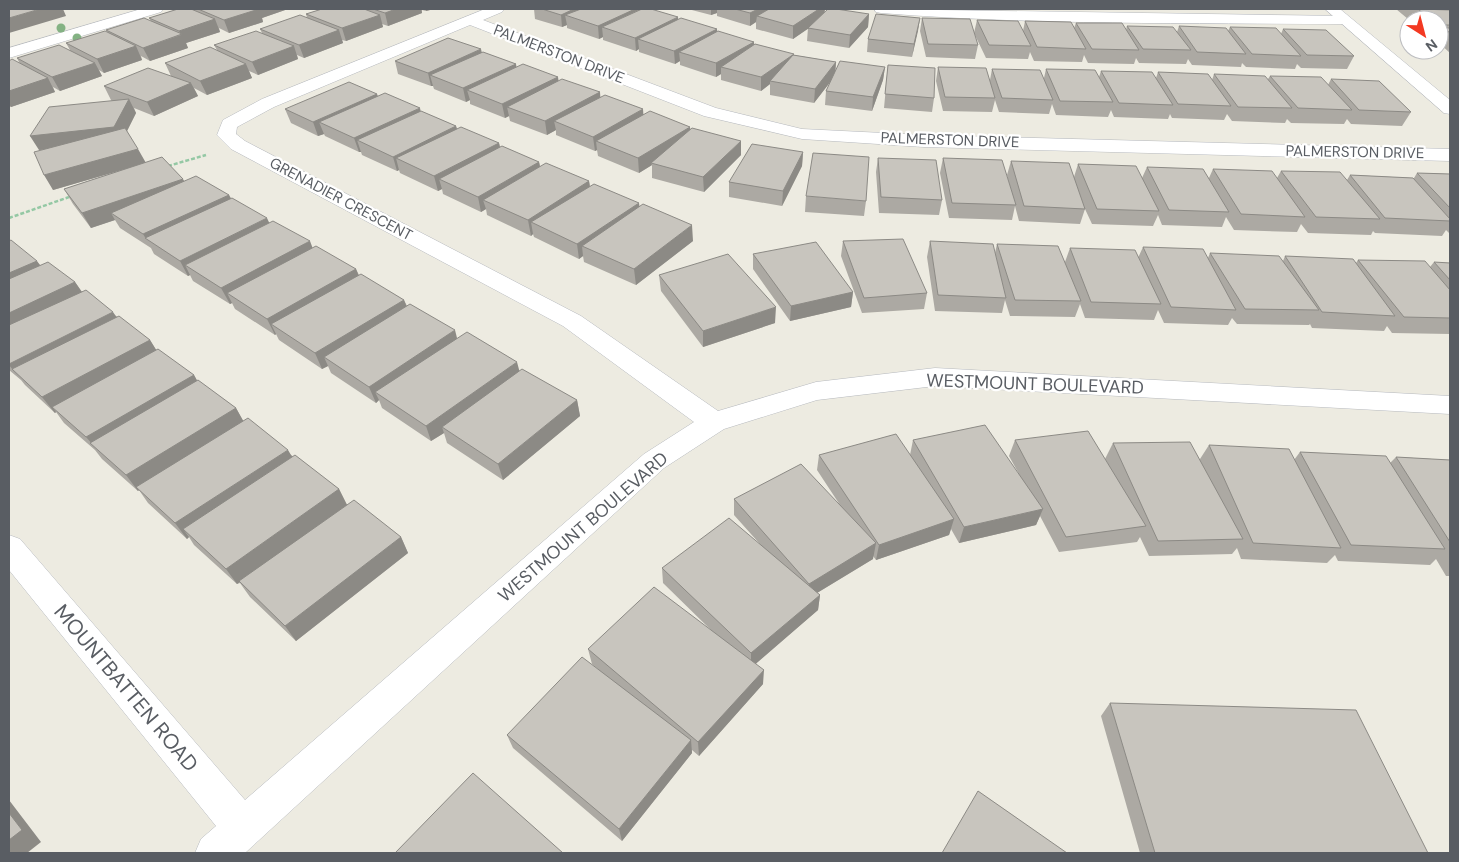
<svg xmlns="http://www.w3.org/2000/svg" width="1459" height="862" viewBox="0 0 1459 862" font-family="'DM Sans',sans-serif">
<style>
.lines{fill:none;stroke-linecap:round;stroke-linejoin:round}
.minor-casing{stroke:#b6b9be;stroke-width:1}
.tertiary-casing{stroke:#b6b9be;stroke-width:1}
.path{stroke:#94c8a4;stroke-width:2.5;stroke-dasharray:4 2;stroke-linecap:butt}
.minor{fill:#fff;fill-rule:evenodd}
.tertiary{fill:#fff;fill-rule:evenodd}
.tree{fill:#84b283}
.wall{fill:#aca9a3}
.shaded-wall{fill:#8c8a85}
.building{fill:#c8c5be;stroke:#8c8a85}
.labels{text-anchor:middle;dominant-baseline:central;stroke-width:4.5;stroke-linejoin:round;paint-order:stroke}
.far-street-label{font-size:15px;fill:#595d63;stroke:#fff}
.street-label{font-size:18px;fill:#595d63;stroke:#fff}
.near-street-label{font-size:21px;fill:#595d63;stroke:#fff}
</style>
<rect width="100%" height="100%" fill="#edebe1"/>
<g class="lines">
<g class="minor-casing">
<path id="minor" d="M141 9H163L161 12 9 58V48Z
M485 9H504L502 12 483 20 716 108 802 129 924 135 1450 149V161L924 147 802 139 704 116 470 25 274 107 237 127 236 134 245 141 581 316 718 411 816 382 935 368 1450 396V414L935 386 817 400 724 429 664 468 245 853H195L201 839 216 826 9 570V535L20 539 245 800 644 454 694 422 563 326 231 149 217 135 223 120 262 99Z
M874 9 1344 16 1349 17 1351 20 1349 23 1344 24C1190 23 1035 25 881 13L876 12Z"/>
</g>
<g class="tertiary-casing">
<path id="tertiary" d="M1325 9H1340L1450 100V114L1444 113Z"/>
</g>
<path class="path" d="M168 166 206 155
M9 218 72 196"/>
<use href="#minor" class="minor"/>
<use href="#tertiary" class="tertiary"/>
</g>
<g class="tree">
<circle cx="61" cy="28" r="4.5"/>
<circle cx="77" cy="38" r="4.5"/>
</g>
<path class="wall" d="M178 9H288L262 18 263 22 229 33 219 28 220 32 186 43 188 48 150 61 141 56 142 60 104 73 99 70 102 76 60 91 53 87 55 92 11 107 9 106V61L20 64 17 58 70 50 66 43 108 33 106 30 151 21 149 18Z
M322 9H434L426 11 422 10V13L388 26 382 24 383 27 346 41 342 40 343 43 304 58 297 55 298 59 258 75 249 71 252 78 207 95 194 88 198 96 154 116 134 108 136 113 127 131 145 163 184 181 229 195 231 198 270 223 312 248 356 269 359 275 404 300 407 306 457 339 577 400 580 416 503 480 447 443 444 433 431 441 382 408 379 400 376 403 331 373 328 366 322 369 279 340 276 334 275 335 235 309 232 303 230 304 193 281 190 275 188 276 154 254 151 248 120 228 115 220 91 228 73 204 64 189 125 169 53 190 45 150H39L112 100H111L104 86 171 76 165 63 217 50 214 45 262 33 260 29 307 18 306 14Z
M534 9H641L678 20 717 29V32L754 42V44L794 55 836 62 835 73 885 67 883 80 872 111 825 105 826 91 832 79 814 103 770 95V84L761 91 721 80V74L716 77 680 65V61L675 64 639 52V49L636 51 603 40V37L599 39 567 28V25L562 27 535 19Z
M688 9H825L824 12 869 14 868 27 849 48 807 41 808 28 793 39 756 29V22L750 26 717 16V13L711 15Z
M1396 9H1450V53L1439 43V20H1411L1412 19H1408Z
M920 18 912 57 867 52 868 39Z
M922 18 978 45 975 59 926 57 920 31Z
M977 20 1023 31 1025 21 1074 28 1076 23 1126 30 1127 26 1177 32 1179 26 1228 31 1230 27 1281 34 1283 29 1354 56 1347 69 1301 68 1297 64 1295 69 1246 67 1242 63 1241 67 1192 65 1188 59 1186 64 1139 63 1136 58 1134 64 1088 63 1084 55 1082 62 1034 61 1030 52 1028 59 986 58 974 33Z
M482 52 516 64V67L558 77V81L600 92V97L643 115 691 129 741 155 704 192 652 178V165L639 173 598 156 597 150 595 151 556 135V130L547 135 510 121 509 116 505 118 470 104V100L466 102 434 89 433 86H431L398 74 395 61Z
M888 65 934 98 932 112 884 108Z
M938 67 990 80 992 69 1044 78 1046 69 1099 77 1101 71 1156 78 1158 72 1212 80 1214 74 1268 79 1270 76 1328 85 1331 79 1411 112 1402 126 1351 124 1347 119 1344 124 1291 123 1287 119 1285 123 1232 121 1227 114 1224 120 1172 118 1170 114 1168 119 1114 117 1111 110 1108 117 1056 115 1052 104 1049 114 999 112 995 100 992 112 943 111 936 81Z
M377 94 378 97 420 111 456 126 457 129 499 143 500 147 539 162 540 166 589 181 590 186 640 207 693 241 636 285 584 262 583 256 579 259 534 237 533 234 531 236 487 215 486 209 481 212 443 194 442 189 438 191 400 173 399 170 397 171 362 155 361 152H359L325 136 324 134 318 136 291 123 285 109Z
M803 152 802 166 782 206 729 197V182Z
M878 158 942 200 939 215 879 213 876 172Z
M943 158 1011 191 1007 175 1011 161 1074 177 1078 164 1142 178 1147 167 1209 178 1213 169 1277 178 1281 171 1347 180 1350 175 1414 178 1417 173 1450 174V234L1446 230 1442 236 1375 233 1373 231 1371 235 1308 233 1301 224 1297 232 1234 230 1226 217 1222 227 1162 225 1158 215 1153 226 1092 224 1085 209 1080 224 1019 221 1015 206 1012 220 949 218 940 173Z
M806 196 866 201 864 216 805 212Z
M9 241 40 265 75 282 82 292 150 340 156 350 194 375 197 381 236 408 243 421 339 489 347 505 401 537 408 553 296 641 250 597 240 583 237 584 194 545 189 537 187 539 148 503 139 490 138 491 102 459 95 450 64 423 56 412 55 413 25 385 21 380 9 370Z
M843 241 927 293 924 309 862 313 841 256Z
M930 241 995 253 997 244 1065 262 1070 248 1138 258 1143 247 1208 258 1210 253 1283 261 1285 256 1356 263 1358 260 1430 267 1434 262 1450 263V334L1392 333 1387 326 1384 331 1312 328 1310 324 1309 325 1237 324 1232 318 1228 325 1164 323 1158 310 1154 320 1085 318 1080 304 1075 317 1010 316 1005 300 1002 313 935 311 927 257Z
M753 254 853 292 851 307 790 321 753 269Z
M659 275 775 323 703 347 661 291Z
M913 440 1019 474 1009 456 1015 440 1108 464 1105 459 1113 443 1200 459 1209 445 1294 460 1300 452 1390 463 1396 457 1450 460V576H1446L1436 559 1430 565 1338 561 1335 555 1327 563 1241 559 1237 548 1232 554 1149 556 1140 537 1137 542 1059 552 1040 516 1036 525 959 543 951 529 949 535 876 560 873 556V559L817 593 820 595 818 610 756 663 763 684 699 756 692 750V753L622 841 513 748 507 735 600 671 592 664 588 649 711 630 663 583 662 568 759 543 734 515V499L840 505 817 470 819 455H910Z
M1110 703 1428 853H1140L1101 716Z"/>
<path class="shaded-wall" d="M40 9H63L66 16 9 33V18Z
M258 9H288L262 18 263 22 229 33 224 20Z
M396 9H421L422 13 388 26 385 13Z
M426 9H434L426 11Z
M574 9H604L565 15 567 25 562 27 561 15Z
M635 9H641L602 27 603 37 599 39 598 26Z
M711 9H717V13L711 15Z
M758 9H782L757 16 756 22 750 26V13Z
M819 9H825L824 18 793 39V26Z
M869 14 868 27 849 48 850 35Z
M380 15 383 27 346 41 342 28Z
M678 17 679 30 638 39 639 49 636 51 635 38Z
M920 18 918 31 912 57 914 44Z
M215 19 220 32 186 43 188 48 150 61 143 48 181 35 179 31Z
M717 29V42L679 52 680 61 675 64 674 51Z
M339 30 343 43 304 58 299 45Z
M754 42V55L721 67V74L716 77V63Z
M136 46 142 60 104 73 97 59Z
M294 46 298 59 258 75 252 62Z
M481 49 484 62 430 75 433 86H431L428 73Z
M794 54V67L770 81V84L761 91V77Z
M836 62 835 76 814 103 815 89Z
M95 63 102 76 60 91 52 77Z
M246 64 252 78 207 95 200 81Z
M516 64 518 77 467 90 470 100 466 102 463 88Z
M885 67 883 80 872 111 873 97Z
M558 77 560 91 507 107 509 116 505 118 502 104Z
M48 78 55 92 11 107 9 104V91Z
M191 83 198 96 154 116 147 102Z
M600 92 601 106 554 121 556 130 547 135 545 121Z
M377 94 381 108 319 122 324 134 318 136 313 122Z
M129 99 136 113 122 141 39 150 30 136Z
M420 108 423 122 357 140 361 152H359L354 138Z
M643 109 644 123 596 141 597 150 595 151 593 137Z
M456 126 460 140 396 158 399 170 397 171 393 157Z
M690 127 691 141 651 163 652 165 639 173 638 158Z
M741 141V155L704 192 703 177Z
M499 143 502 157 439 179 442 189 438 191 434 176Z
M138 149 146 163 53 190 44 175Z
M803 152 802 166 782 206 783 191Z
M539 162 542 177 483 200 486 209 481 212 478 197Z
M183 179 191 194 111 213 115 220 91 228 82 213Z
M589 181 591 196 531 222 533 234 531 236 528 220Z
M229 195 236 210 146 239 143 234Z
M639 203 641 218 582 246 583 256 579 259 577 244Z
M267 218 274 233 185 265 190 275 188 276 180 261Z
M692 225 693 241 636 285 634 269Z
M310 241 316 257 227 293 232 303 230 304 221 288Z
M37 261 48 276 9 294V273Z
M356 269 362 284 271 324 276 334 275 335 267 319Z
M75 282 86 298 9 335V313Z
M853 292 851 307 790 321 791 306Z
M404 300 410 315 324 357 328 366 322 369 315 353Z
M776 307 775 323 703 347V331Z
M113 312 124 328 12 369 21 380 9 365V364Z
M455 330 459 346 375 392 379 400 376 403 369 387Z
M150 340 160 356 52 407 56 412 55 413 42 397Z
M517 362 521 377 442 427 444 433 431 441 426 426Z
M194 375 203 391 94 446 86 437Z
M577 400 580 416 503 480 498 464Z
M236 408 245 424 136 487 139 490 138 491 126 475Z
M288 450 297 465 183 529 189 537 187 539 175 523Z
M339 489 347 505 237 584 226 569Z
M1043 509 1036 525 959 543 964 527Z
M954 519 949 535 876 560 879 545Z
M401 537 408 553 296 641 285 626Z
M876 543 873 559 807 599 809 584Z
M820 595 818 610 751 668V653Z
M764 670 763 684 699 756 698 742Z
M691 740 692 753 622 841 619 829Z
M9 800 41 842 27 853H9Z"/>
<path class="building" d="M9 9H40L9 18Z
M178 9H191L215 19 179 31 149 18Z
M198 9H259L224 20Z
M322 9H364L380 15 342 28 306 14Z
M373 9H396L385 13Z
M542 9H574L561 15Z
M581 9H635L598 26 565 15Z
M642 9H651L678 17 635 38 602 27Z
M735 9H758L750 13Z
M769 9H819L793 26 757 16Z
M828 9H836L869 14 850 35 808 28Z
M1418 9 1450 10V25H1439V20H1431Z
M876 14 920 18 914 44 868 39Z
M300 15 339 30 299 45 260 29Z
M144 18 182 34 143 48 106 30Z
M681 18 717 29 674 51 638 39Z
M922 18 970 19 978 45 928 44Z
M977 20 1018 21 1031 46 989 45Z
M1025 21 1071 22 1086 49 1037 47Z
M1076 23H1122L1139 50 1092 49Z
M1127 26 1173 27 1191 50 1143 49Z
M1179 26 1226 28 1246 54 1197 52Z
M1230 27 1276 28 1301 56 1252 54Z
M1444 28H1450V33Z
M1283 29 1326 30 1354 56 1307 55Z
M105 31 136 46 97 59 66 43Z
M256 31 294 46 252 62 214 45Z
M718 31 754 42 716 63 679 52Z
M448 38 481 49 428 73 395 61Z
M755 44 794 54 761 77 721 67Z
M59 45 95 63 52 77 17 58Z
M210 47 246 64 200 81 165 63Z
M483 52 516 64 463 88 430 75Z
M793 55 836 62 815 89 770 81Z
M12 59 48 78 9 91V61Z
M840 61 885 67 873 97 826 91Z
M523 64 558 77 502 104 467 90Z
M888 65 935 68 934 98 885 94Z
M938 67 986 68 995 98 945 97Z
M148 68 191 83 147 102 104 86Z
M992 69 1040 70 1053 100 1002 98Z
M1046 69 1095 70 1113 102 1060 101Z
M1101 71 1152 72 1173 105 1119 103Z
M1158 72 1208 74 1231 106 1178 104Z
M1214 74 1265 76 1292 108 1238 107Z
M1270 76 1321 77 1352 110 1298 108Z
M562 79 600 92 545 121 507 107Z
M1331 79 1379 81 1411 112 1359 110Z
M349 82 377 94 313 122 285 109Z
M385 93 420 108 354 138 319 122Z
M605 95 643 109 593 137 554 121Z
M129 99 114 127 30 136 49 107Z
M421 111 456 126 393 157 357 140Z
M650 111 690 127 638 158 596 141Z
M461 127 499 143 434 176 396 158Z
M125 128 138 149 44 175 34 152Z
M692 128 741 141 703 177 651 163Z
M752 144 803 152 783 191 729 182Z
M502 146 539 162 478 197 439 179Z
M813 153 869 157 866 201 806 196Z
M162 157 183 179 82 213 64 189Z
M878 158 936 160 942 200 881 197Z
M943 158 1002 160 1016 205 952 203Z
M1011 161 1069 163 1085 209 1024 206Z
M546 163 589 181 528 220 483 200Z
M1078 164 1136 166 1159 211 1097 209Z
M1147 167 1203 169 1229 212 1169 210Z
M1213 169 1272 171 1305 217 1241 214Z
M1281 171 1340 172 1380 219 1316 217Z
M1417 173 1450 174V208Z
M1350 175 1413 178 1450 219V221L1385 218Z
M196 176 229 195 143 234 111 213Z
M594 184 639 203 577 244 531 222Z
M232 198 267 218 180 261 145 238Z
M643 204 692 225 634 269 582 246Z
M273 221 310 241 221 288 185 265Z
M903 239 927 293 864 298 843 241Z
M11 240 37 261 9 273V241Z
M930 241 993 244 1006 298 938 295Z
M816 242 853 292 791 306 753 254Z
M997 244 1058 246 1081 301 1015 300Z
M316 246 356 269 267 319 227 293Z
M1143 247 1203 249 1236 310 1171 307Z
M1070 248 1135 250 1161 304 1091 302Z
M1210 253 1279 256 1319 310 1245 309Z
M728 254 776 307 703 331 659 275Z
M1285 256 1353 259 1395 316 1322 312Z
M1358 260 1425 261 1450 290V318L1404 317Z
M48 262 75 282 9 313V279Z
M1434 262 1450 263V280Z
M361 274 404 300 315 353 271 324Z
M86 290 113 312 9 364V325Z
M410 304 455 330 369 387 324 357Z
M119 316 150 340 42 397 12 369Z
M467 332 517 362 426 426 375 392Z
M158 349 194 375 86 437 52 407Z
M522 369 577 400 498 464 442 427Z
M198 380 236 408 126 475 90 443Z
M248 418 288 450 175 523 136 487Z
M985 425 1043 509 964 527 913 440Z
M1088 431 1146 526 1066 537 1015 440Z
M896 434 954 519 879 545 819 455Z
M1190 442 1243 539 1158 541 1113 443Z
M1209 445 1289 449 1341 548 1253 543Z
M1300 452 1386 456 1445 549 1351 545Z
M295 455 339 489 226 569 183 529Z
M1396 457 1450 460V542Z
M801 464 876 543 809 584 734 499Z
M354 500 401 537 285 626 239 581Z
M729 518 820 595 751 653 662 568Z
M654 587 764 670 698 742 588 649Z
M582 657 691 740 619 829 507 735Z
M1110 703 1356 710 1428 853H1155Z
M473 773 563 853H395Z
M978 791 1067 853H942Z
M9 813 22 830 9 840Z"/>
<g class="labels">
<g class="far-street-label">
<text transform="translate(559 54) rotate(21)">PALMERSTON DRIVE</text>
<text transform="translate(950 140) rotate(2)">PALMERSTON DRIVE</text>
<text transform="translate(1355 152) rotate(1)">PALMERSTON DRIVE</text>
<text transform="translate(341 199) rotate(28)">GRENADIER CRESCENT</text>
</g>
<g class="street-label">
<text transform="translate(1035 384) rotate(2)">WESTMOUNT BOULEVARD</text>
<text transform="translate(583 527) rotate(-41)">WESTMOUNT BOULEVARD</text>
</g>
<g class="near-street-label">
<text transform="translate(126 688) rotate(50)">MOUNTBATTEN ROAD</text>
</g>
</g>
<rect width="1459" height="862" fill="none" stroke="#595d63" stroke-width="20"/>
<g transform="translate(1424 35) rotate(144)"><circle r="24" fill="#ffffff" stroke="#bdbec1"/>
<path d="M0-4L9 19L0 12L-9 19Z" fill="#f33922"/>
<text y="-8" font-size="14" font-weight="bold" text-anchor="middle" fill="#595d63">N</text>
</g>
</svg>
